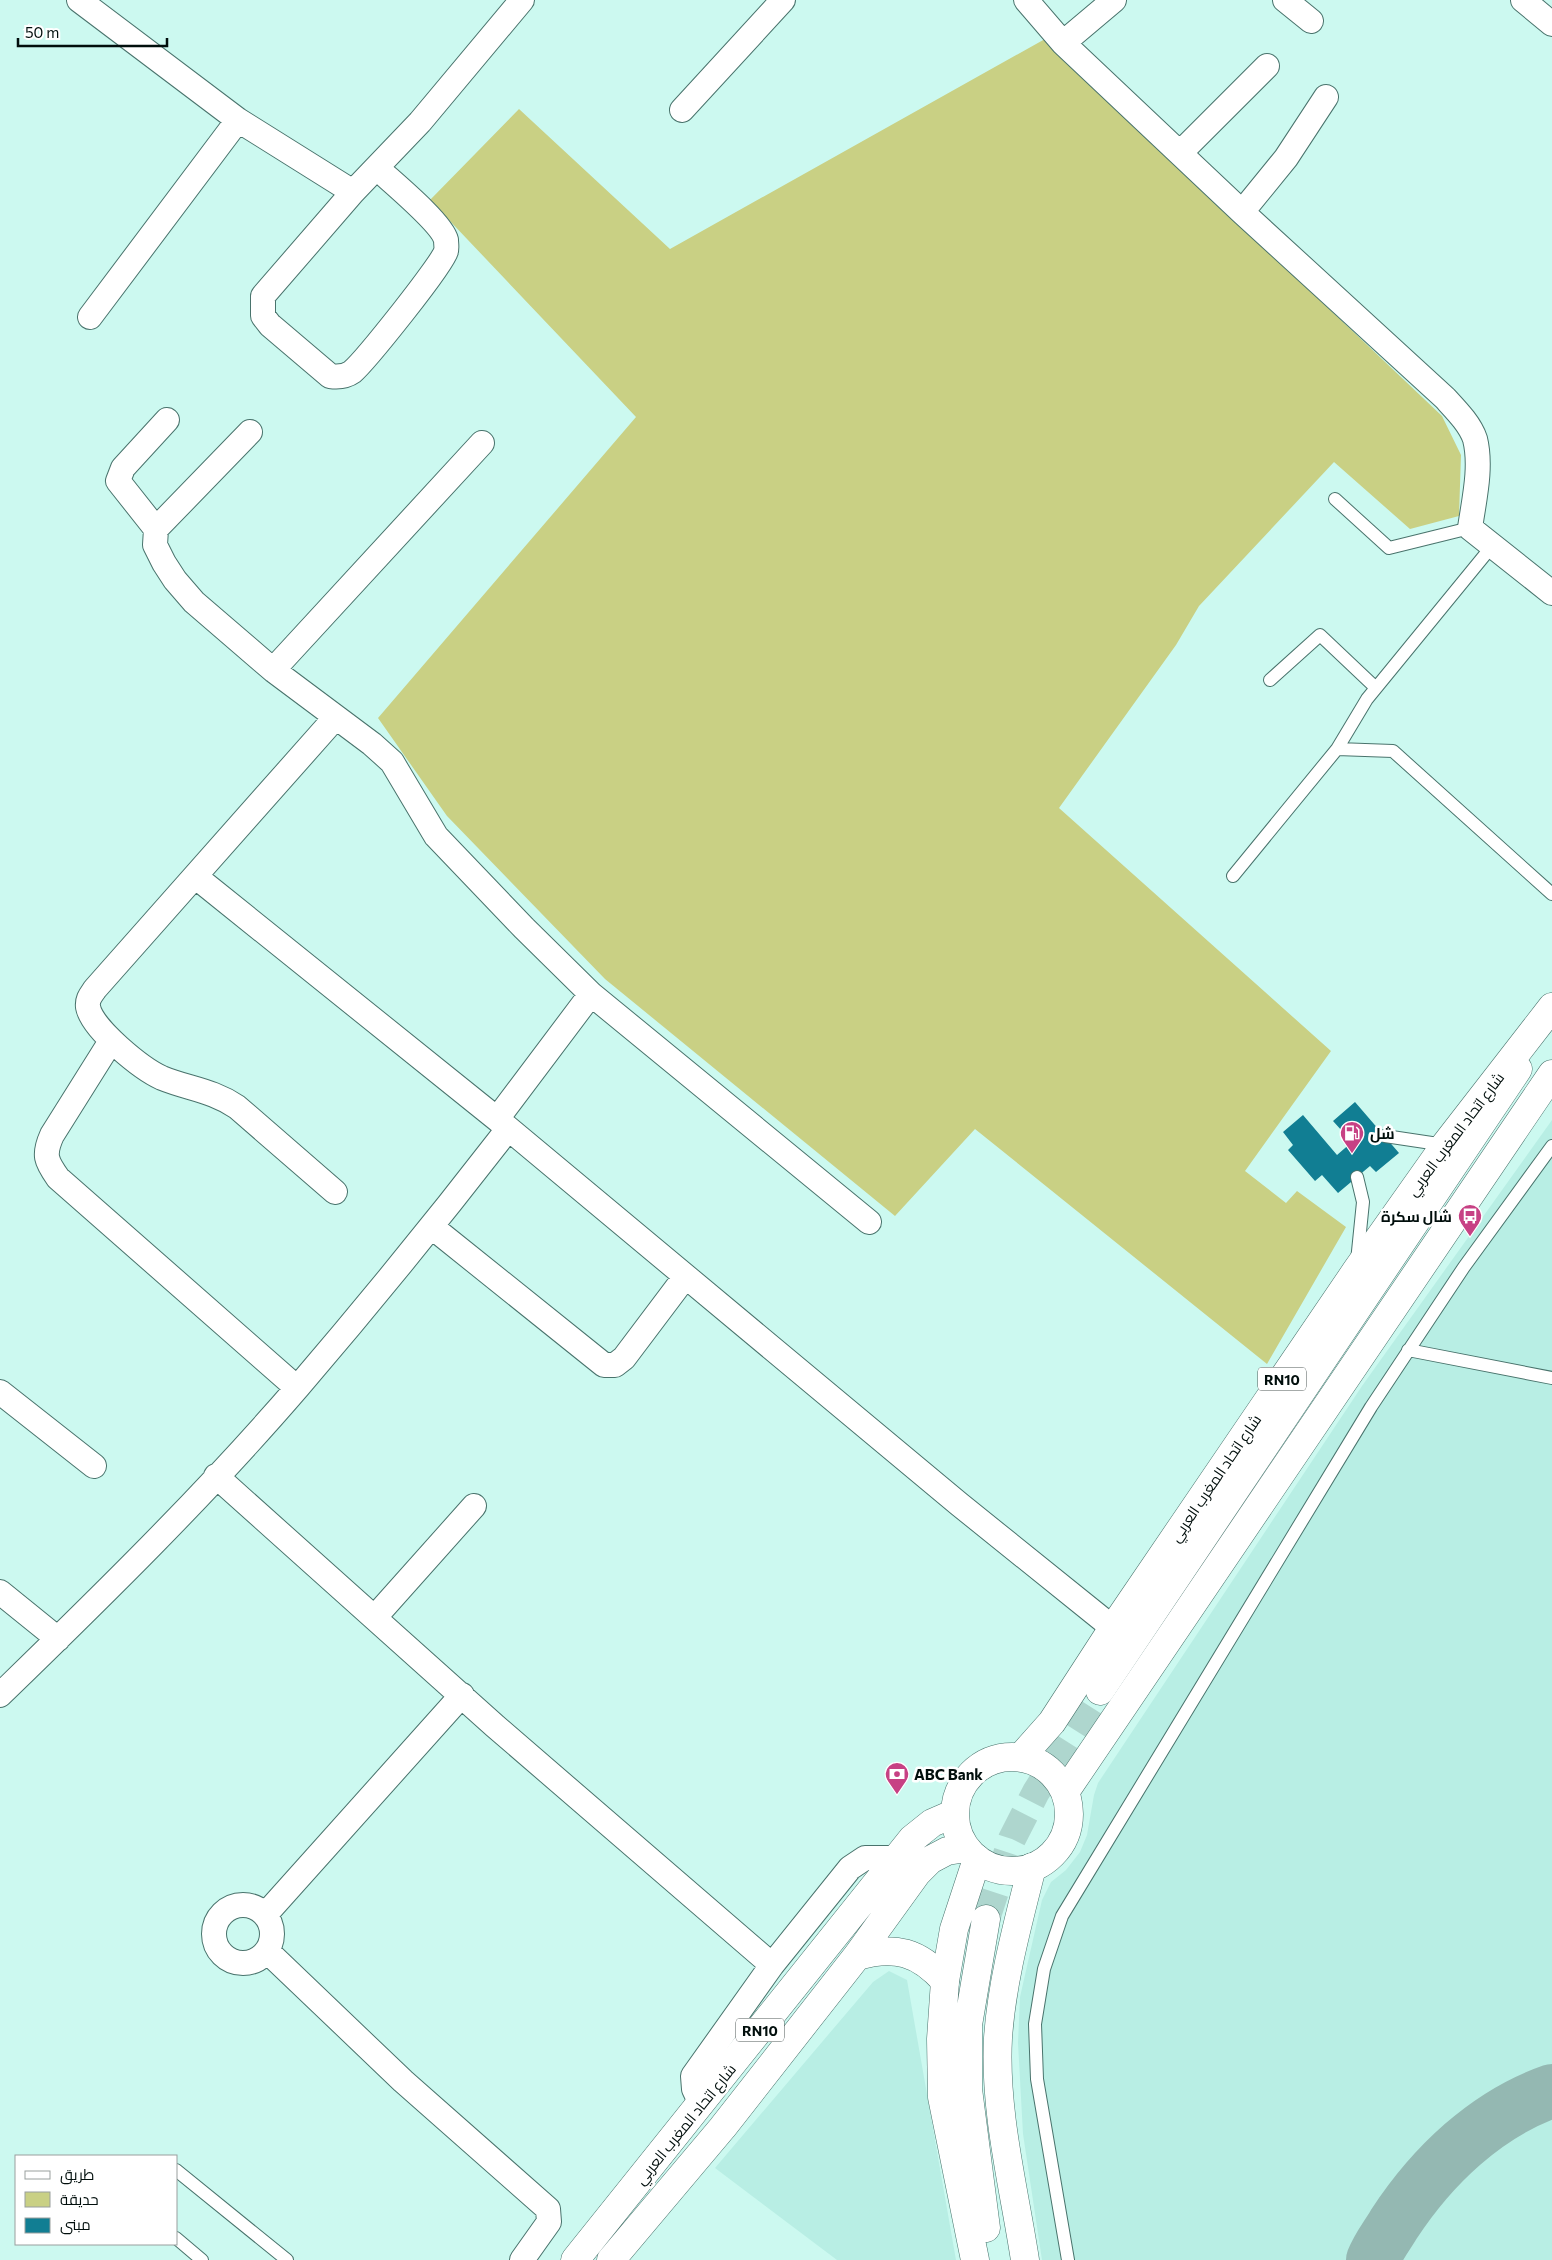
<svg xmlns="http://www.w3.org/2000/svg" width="1552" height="2260" viewBox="0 0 1552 2260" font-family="Commissioner,Cairo,sans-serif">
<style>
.built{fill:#b8eee4}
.green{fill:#c9d084}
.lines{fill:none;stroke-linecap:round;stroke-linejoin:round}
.taxiway{stroke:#94b8b2;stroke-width:54}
.building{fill:#117e93}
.tertiary-tunnel{stroke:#aed6ce;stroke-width:28;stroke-dasharray:28 14;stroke-linecap:butt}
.service-casing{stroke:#49736c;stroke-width:14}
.minor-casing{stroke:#49736c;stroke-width:26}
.tertiary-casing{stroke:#49736c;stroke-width:29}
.primary-casing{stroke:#49736c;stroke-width:29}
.service{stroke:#fff;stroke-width:12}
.minor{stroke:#fff;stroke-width:24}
.tertiary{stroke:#fff;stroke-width:28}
.primary{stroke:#fff;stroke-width:28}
.labels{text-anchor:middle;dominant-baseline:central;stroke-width:5;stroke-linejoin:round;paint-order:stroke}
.shield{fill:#fff;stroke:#4d5655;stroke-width:1}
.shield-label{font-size:14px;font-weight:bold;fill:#010e0c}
.poi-label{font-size:15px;font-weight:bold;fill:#010e0c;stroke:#fff;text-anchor:start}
.street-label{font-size:15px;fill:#010e0c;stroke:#fff}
</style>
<rect width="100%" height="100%" fill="#ccf9f0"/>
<path class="built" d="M1552 1120V2260H1042L1023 2134 1018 2043 1020 1997 1042 1900 1051 1882 1066 1870 1080 1852 1087 1835 1094 1795 1098 1783 1362 1386Z
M889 1971 907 1980 956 2260H837L715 2168 873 1982Z"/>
<path class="green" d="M1045 39 1442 416 1461 455 1459 516 1410 529 1334 462 1199 606 1176 645 1059 808 1331 1051 1245 1171 1286 1203 1297 1191 1346 1227 1267 1364 975 1129 895 1216 605 979 447 816 378 718 636 417 430 200 519 109 670 249Z"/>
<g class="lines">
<path class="taxiway" d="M1373 2260C1378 2247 1387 2236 1394 2224 1432 2166 1486 2114 1552 2091"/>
</g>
<path class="building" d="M1355 1102 1399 1153 1376 1172 1370 1166 1338 1193 1322 1175 1315 1181 1288 1150 1293 1145 1283 1132 1303 1115 1337 1155 1352 1142 1333 1121Z"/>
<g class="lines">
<path class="tertiary-tunnel" d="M986 1919 1012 1839 1036 1792 1100 1691"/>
<g class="service-casing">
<path id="service" d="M1335 499 1389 548 1470 528
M1270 680 1320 635 1376 688
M1337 749 1367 699 1493 545
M1233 876 1337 749 1393 751 1552 894
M1385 1136 1445 1145
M1357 1261 1363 1202 1357 1177
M1408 1350 1552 1378
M176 2170 287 2260
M176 2238 202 2260
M1068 2260 1037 2079 1035 2024 1044 1969 1062 1916 1371 1407 1464 1267 1552 1146"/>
</g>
<g class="minor-casing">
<path id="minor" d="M79 0 238 120 353 192
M1026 0 1063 43 1242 212 1445 398C1456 410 1470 424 1475 439 1482 467 1474 500 1470 528L1552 593
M1285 0 1311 21
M1523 0 1552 24
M1063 43 1114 0
M682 110 783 0
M1180 153 1267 66
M378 169C392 182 442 223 446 240 446 243 447 249 446 251 443 264 365 361 352 372 345 377 338 377 330 376L270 325 263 316V296L353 192 420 122 522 0
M1242 212 1286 158 1326 97
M90 317 238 120
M167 420 123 468 118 481 156 529 155 545 164 563 175 580 194 602 273 670 372 744 392 762 436 836 524 928 591 994 869 1222
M156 529 250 432
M273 670 482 443
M335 718 95 989C91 995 87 999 88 1007 92 1029 142 1069 162 1078 189 1089 212 1090 237 1107L335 1192
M196 877 497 1119 959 1504 1113 1628
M111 1041 52 1135C43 1155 46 1161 58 1178L297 1388
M497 1119 591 994
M432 1227 604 1365H615L624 1358 685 1277
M0 1392 94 1466
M216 1476 495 1726 772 1965
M0 1592 58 1639
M375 1617 474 1506
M0 1695C102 1596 205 1495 298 1387 370 1303 440 1217 508 1129
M214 1934a29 29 0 1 1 58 0a29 29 0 1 1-58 0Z
M265 1915 462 1695
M267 1951 403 2081 548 2209 549 2222 522 2260
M701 2104 694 2089 693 2076 772 1965 850 1868 865 1858H896"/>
</g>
<g class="tertiary-casing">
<path id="tertiary" d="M1100 1691 1518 1069
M986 1919 968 2025V2089L986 2228
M975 2260 942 2097 941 2039 945 1981 954 1929 977 1859
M1025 2260C1014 2188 994 2112 998 2038 1002 1980 1018 1923 1032 1867"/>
</g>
<g class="primary-casing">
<path id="primary" d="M955 1814a57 57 0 1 1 114 0a57 57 0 1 1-114 0Z
M1021 1757 1052 1722 1113 1628 1356 1271 1445 1145 1552 1007
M1065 1792 1552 1074
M857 1956C895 1945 919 1952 945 1981
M575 2260 912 1839 932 1823 955 1813
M611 2260 723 2127 857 1956 917 1873 930 1860 947 1851 966 1848"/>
</g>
<use href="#service" class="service"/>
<use href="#minor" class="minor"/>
<use href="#tertiary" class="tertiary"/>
<use href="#primary" class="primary"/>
</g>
<defs>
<g id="fuel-pin" transform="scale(1.25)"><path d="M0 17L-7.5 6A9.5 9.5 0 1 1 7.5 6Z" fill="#c74184" stroke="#fff"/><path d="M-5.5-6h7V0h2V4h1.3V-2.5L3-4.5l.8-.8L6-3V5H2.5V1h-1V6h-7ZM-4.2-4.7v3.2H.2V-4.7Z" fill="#fff"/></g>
<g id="bus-pin" transform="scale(1.25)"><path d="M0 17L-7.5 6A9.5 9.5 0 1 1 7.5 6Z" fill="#c74184" stroke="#fff"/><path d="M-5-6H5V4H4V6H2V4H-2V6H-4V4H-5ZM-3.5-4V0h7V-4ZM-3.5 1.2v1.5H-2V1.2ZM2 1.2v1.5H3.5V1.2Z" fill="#fff"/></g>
<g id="bank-pin" transform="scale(1.25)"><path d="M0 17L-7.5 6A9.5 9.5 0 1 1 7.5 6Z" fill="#c74184" stroke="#fff"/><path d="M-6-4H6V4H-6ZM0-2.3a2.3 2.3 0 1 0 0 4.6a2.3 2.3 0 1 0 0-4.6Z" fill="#fff"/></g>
</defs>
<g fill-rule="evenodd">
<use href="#fuel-pin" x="1352" y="1133"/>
<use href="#bus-pin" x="1470" y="1216"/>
<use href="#bank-pin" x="897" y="1774"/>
</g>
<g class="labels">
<g class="shield">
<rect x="1258" y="1367.5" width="48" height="23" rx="4"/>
<rect x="736" y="2018.5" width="48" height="23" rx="4"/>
</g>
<g class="shield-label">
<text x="1282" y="1379">RN10</text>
<text x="760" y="2030">RN10</text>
</g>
<g class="poi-label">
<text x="1370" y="1133">شل</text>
<text x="1452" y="1216" text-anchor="end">شال سكرة</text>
<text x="914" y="1774">ABC Bank</text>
</g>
<g class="street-label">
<text transform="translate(1455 1134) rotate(-53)">شارع اتحاد المغرب العربي</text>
<text transform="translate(1215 1478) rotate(-56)">شارع اتحاد المغرب العربي</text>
<text transform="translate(685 2124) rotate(-51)">شارع اتحاد المغرب العربي</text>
</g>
</g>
<rect x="15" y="2155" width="162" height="90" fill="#ffffff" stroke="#999f9e"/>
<rect x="25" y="2171" width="25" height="8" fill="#ffffff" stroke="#999f9e"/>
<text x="60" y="2180" font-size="15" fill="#010e0c">طريق</text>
<rect x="25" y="2192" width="25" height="15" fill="#c9d084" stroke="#999f9e"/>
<text x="60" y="2205" font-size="15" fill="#010e0c">حديقة</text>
<rect x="25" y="2218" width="25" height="15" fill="#117e93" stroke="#999f9e"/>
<text x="60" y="2230" font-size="15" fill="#010e0c">مبنى</text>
<path d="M18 38v8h149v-8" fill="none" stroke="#010e0c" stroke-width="2.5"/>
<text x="25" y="38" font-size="15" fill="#010e0c" stroke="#ffffff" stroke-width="4" paint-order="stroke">50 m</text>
</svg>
